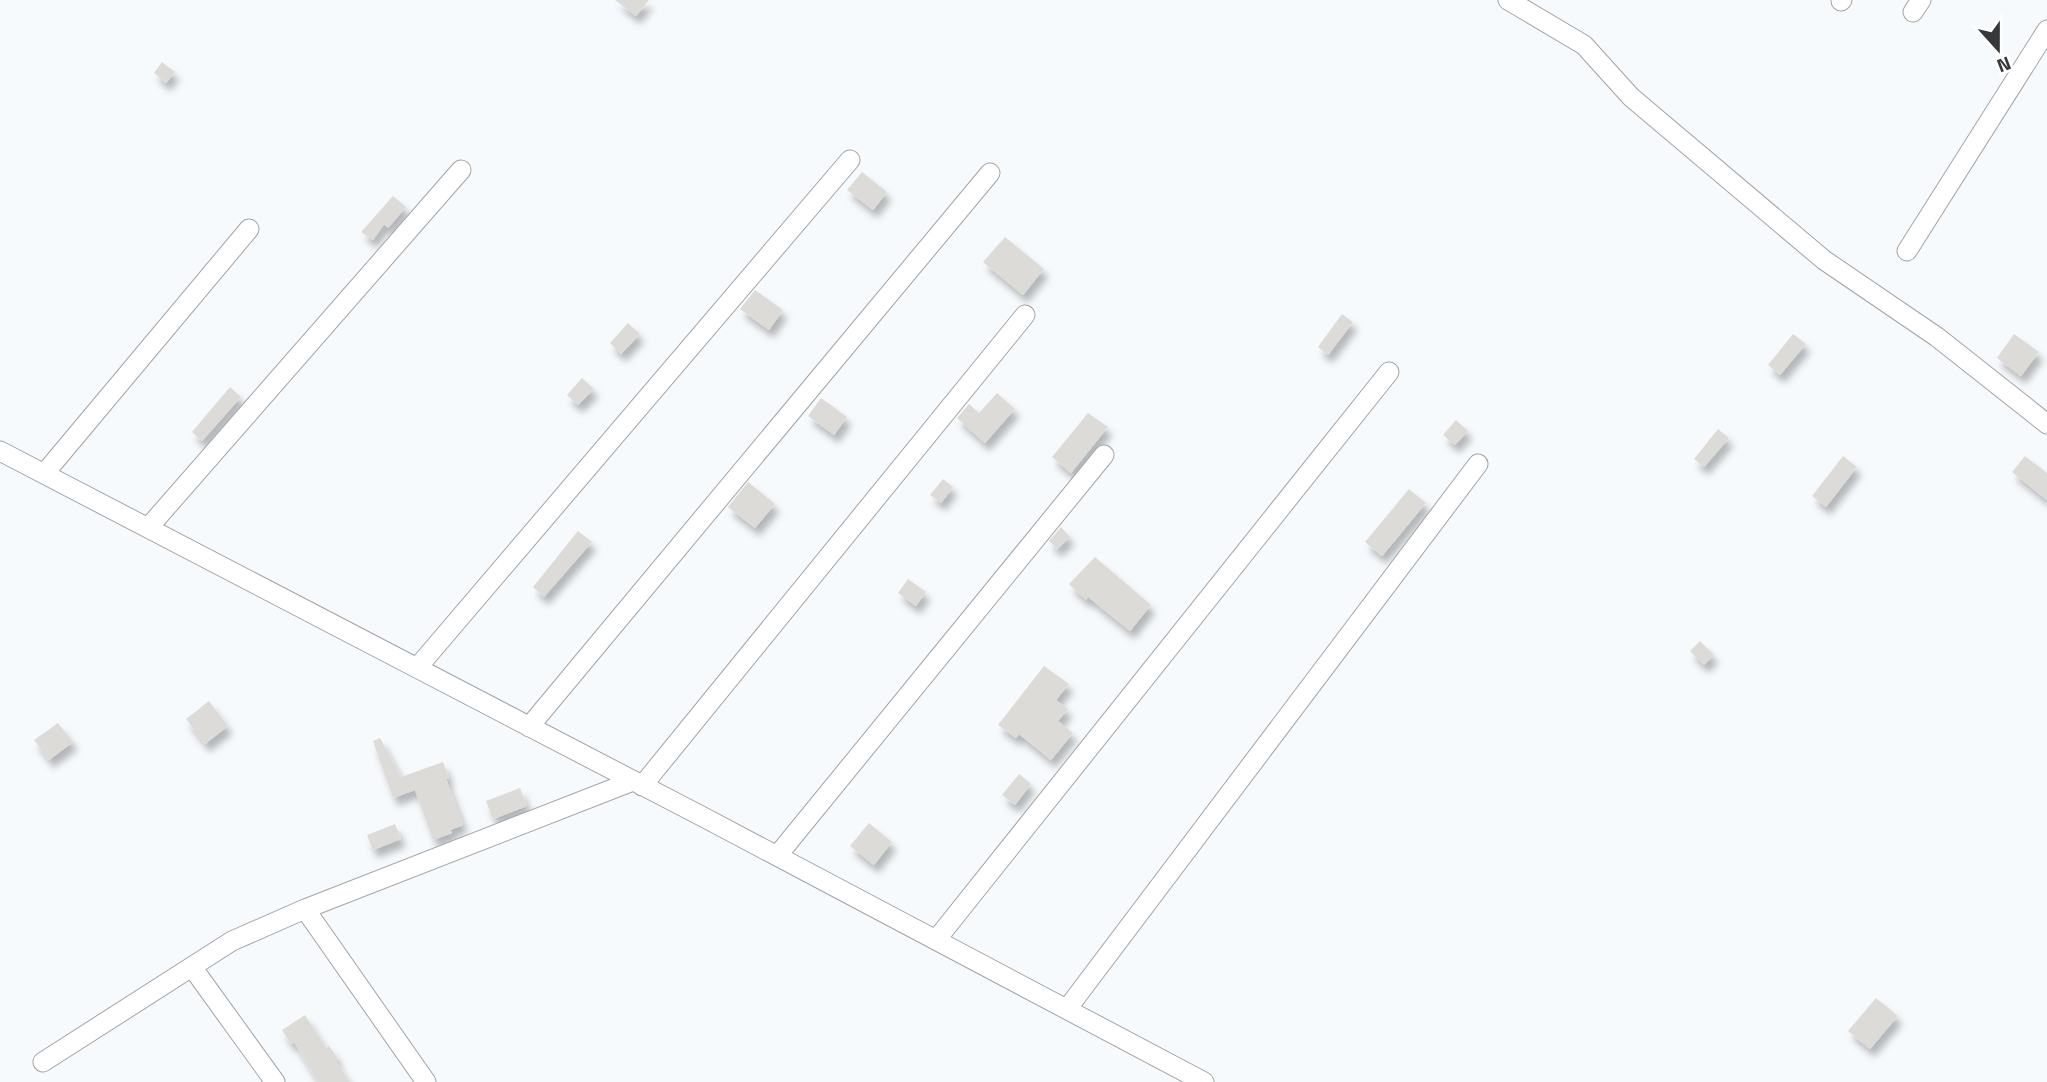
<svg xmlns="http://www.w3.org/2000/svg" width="2047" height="1082" viewBox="0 0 2047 1082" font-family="'Titillium Web',sans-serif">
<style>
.building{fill:#dddbd7;filter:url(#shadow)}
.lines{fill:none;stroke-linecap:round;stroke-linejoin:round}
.minor-casing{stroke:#a1a4a7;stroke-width:21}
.minor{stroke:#fff;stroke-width:19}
</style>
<defs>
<filter id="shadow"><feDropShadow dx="4.5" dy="8" stdDeviation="3.5" flood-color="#0004"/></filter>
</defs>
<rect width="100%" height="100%" fill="#f6fafd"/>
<path class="building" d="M615 0H649L636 16Z
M162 62 175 72 166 83 154 73Z
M862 172 887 192 873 210 847 190Z
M393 196 406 207 388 228 384 224 373 240 361 232Z
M1005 237 1044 269 1023 295 983 262Z
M755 290 783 310 769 330 740 309Z
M1342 314 1353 322 1328 355 1318 347Z
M628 323 640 334 621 354 610 343Z
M1793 334 1806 344 1780 375 1768 365Z
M2014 334 2039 352 2021 376 1997 358Z
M582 378 594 389 578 405 567 395Z
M230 387 241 397 202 441 192 432Z
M997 393 1015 409 985 443 957 418 969 404 979 413Z
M821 398 847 417 834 435 808 416Z
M1088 413 1108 427 1071 473 1052 457Z
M1456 420 1468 431 1455 445 1443 435Z
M1718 429 1729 438 1704 467 1694 459Z
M1843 456 1857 467 1826 507 1812 496Z
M2025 456 2047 473V500L2012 472Z
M943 479 953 487 941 503 930 495Z
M748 482 775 504 755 528 728 507Z
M1409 489 1426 503 1382 556 1365 542Z
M1061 527 1070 537 1057 549 1049 541Z
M578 531 592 542 544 597 533 587Z
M1095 557 1151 605 1130 631 1088 597 1086 600 1069 584Z
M908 579 926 592 916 606 898 593Z
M1700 641 1714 655 1704 665 1690 651Z
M1044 666 1069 684 1056 700 1068 709 1058 721 1073 733 1051 760 1019 734 1016 738 998 725Z
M209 701 228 726 205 744 186 719Z
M58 723 73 742 49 760 34 740Z
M380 738 401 777 443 762 449 778 446 779 463 825 450 830 452 833 433 840 415 790 393 798 373 741Z
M1019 774 1031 784 1015 805 1002 795Z
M520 788 527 806 493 819 486 801Z
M869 823 892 842 874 865 850 846Z
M395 824 401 839 373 850 367 835Z
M1876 998 1898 1016 1870 1049 1848 1031Z
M305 1015 326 1048 329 1046 338 1059 335 1060 350 1082H318L294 1042 291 1044 282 1030Z"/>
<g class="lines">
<g class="minor-casing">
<path id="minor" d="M1508 0 1584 45 1631 97 1824 260 1937 337 2047 424
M1841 1 1842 0
M1913 12 1921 0
M1907 251 2047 30
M0 451 707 819 1204 1082
M44 474 249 229
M148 528 461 170
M417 668 850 160
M529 727 990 173
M642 786 1025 315
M777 856 1104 455
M305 909 426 1082
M936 940 1389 372
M192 967 275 1082
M1067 1009 1478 464
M43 1062 232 941 305 909 633 781"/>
</g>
<use href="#minor" class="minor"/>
</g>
<g transform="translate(1998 49) rotate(159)" stroke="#ffffff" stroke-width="5" paint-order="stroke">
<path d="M0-5L12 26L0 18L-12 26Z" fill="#37383a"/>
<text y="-10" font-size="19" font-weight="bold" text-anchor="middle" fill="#37383a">N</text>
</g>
</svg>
